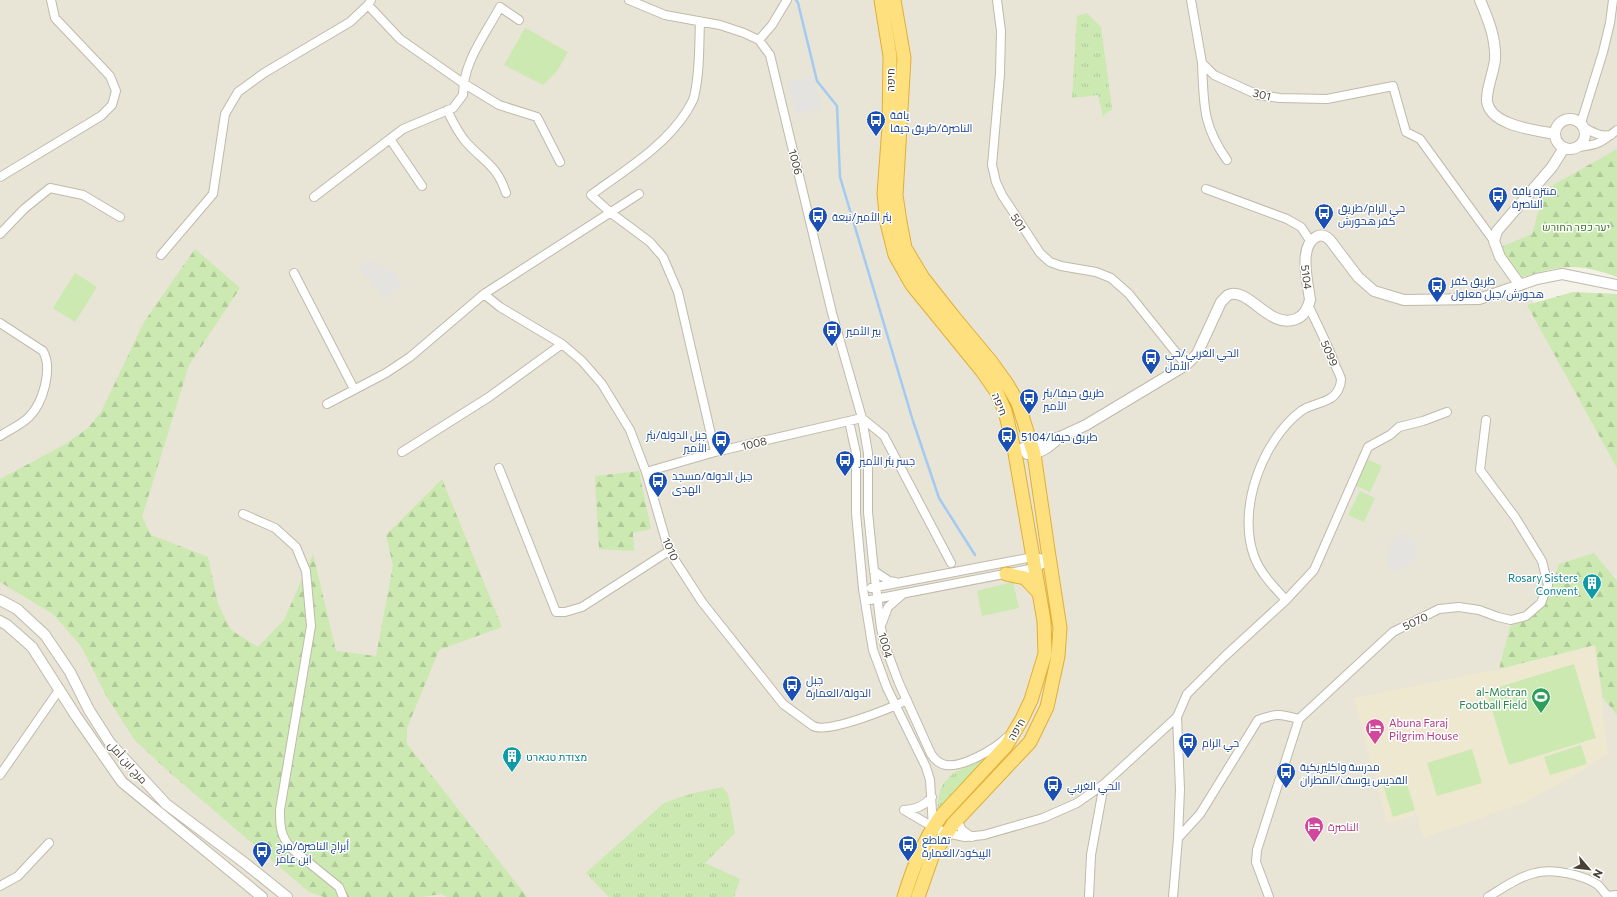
<svg xmlns="http://www.w3.org/2000/svg" width="1617" height="897" viewBox="0 0 1617 897" font-family="Commissioner,Cairo,Heebo,sans-serif">
<style>
.residential{fill:#e8e4d6}
.education{fill:#eee8d1}
.grass{fill:url(#grass-tufts)}
.forest{fill:url(#forest-firs)}
.pitch{fill:#cbe9b0}
.parking{fill:#e5e3e0}
.lines{fill:none;stroke-linecap:round;stroke-linejoin:round}
.stream{stroke:#a3cbf2;stroke-width:2.5}
.minor-casing{stroke:#c0baaa;stroke-width:10}
.tertiary-casing{stroke:#c0baaa;stroke-width:12}
.trunk-casing{stroke:#e1af35;stroke-width:15}
.minor{stroke:#fff;stroke-width:8}
.tertiary{stroke:#fff;stroke-width:10}
.trunk{stroke:#ffe07f;stroke-width:13}
.labels{text-anchor:middle;dominant-baseline:central;stroke-width:3;stroke-linejoin:round;paint-order:stroke}
.street-label{font-size:11px;fill:#484236;stroke:#fff}
.transit-label{font-size:11px;fill:#164399;stroke:#fff;text-anchor:start}
.park-label{font-size:11px;fill:#417b28;stroke:#fff}
.culture-label{font-size:11px;fill:#0d838f;stroke:#fff;text-anchor:end}
.leisure-label{font-size:11px;fill:#27864d;stroke:#fff;text-anchor:end}
.hotel-label{font-size:11px;fill:#b23c85;stroke:#fff;text-anchor:start}
</style>
<defs>
<pattern id="grass-tufts" width="24" height="20" patternUnits="userSpaceOnUse"><rect width="24" height="20" fill="#cbe9b0"/><path d="M3 7l-1-3M5 7V3M7 7l1-3M15 17l-1-3M17 17v-4M19 17l1-3" fill="none" stroke="#b0c998"/></pattern>
<pattern id="forest-firs" width="22" height="20" patternUnits="userSpaceOnUse"><rect width="22" height="20" fill="#cbe9b0"/><path d="M5 1l3.5 6h-7zM16 11l3.5 6h-7z" fill="#b0c998"/></pattern>
</defs>
<rect width="100%" height="100%" fill="#f4f1e8"/>
<path class="residential" d="M0 0H1617V149L1544 190 1520 278 1572 372 1617 461V897H0Z"/>
<path class="education" d="M1595 645 1608 753 1579 773 1523 803 1424 838 1416 815 1387 823 1354 698 1499 669Z"/>
<path class="grass" d="M1087 13 1101 27 1112 109 1103 116 1098 95 1072 98 1077 16Z
M984 759 938 810C937 776 956 771 984 759Z
M723 787 728 794 735 833 705 863 740 879 734 897H609L586 873 664 803 690 794Z"/>
<path class="forest" d="M1617 149V277C1576 262 1561 265 1520 278L1499 248 1532 234 1544 190Z
M195 249 240 288 189 365 142 517 151 535 208 557 218 604 231 630 258 647 284 620 313 554 336 651 376 656 393 566 386 535 442 479 502 627 439 650 407 728V744L527 897H447L441 894 422 897H324L309 892 168 771 134 739 107 697 81 646 53 614 0 582V479L64 445 88 428 101 412 144 322Z
M1573 292 1617 294V468L1527 305Z
M639 471 651 529 633 533 634 551 599 549 595 476Z
M1594 553 1617 581V715L1603 698 1595 645 1499 669 1510 627 1545 606 1559 564Z"/>
<path class="pitch" d="M525 28 568 52 557 71 543 85 504 65Z
M75 273 97 287 75 322 53 308Z
M1367 459 1382 466 1370 492 1354 485Z
M1360 491 1375 498 1364 522 1348 515Z
M1013 582 1019 608 982 616 977 591Z
M1574 664 1596 738 1509 765 1486 691Z
M1581 745 1587 764 1550 775 1544 757Z
M1472 749 1482 783 1437 796 1427 763Z
M1405 778 1415 810 1393 817 1383 785Z"/>
<path class="parking" d="M814 76 821 108 796 115 788 82Z
M369 259 392 273 402 283 386 298 358 268Z
M1400 532 1415 540 1416 559 1395 573 1388 563 1390 544Z"/>
<g class="lines">
<path class="stream" d="M796 0 798 3 817 81 837 106 840 177 913 421 939 498 975 555"/>
<g class="minor-casing">
<path id="minor" d="M629 0 665 15 720 25 744 33 759 40 770 55 832 313 862 418 868 453V512L873 562 881 628 885 646 899 683 931 754C935 760 939 764 946 765 962 768 995 749 1006 738
M997 0 1001 31 1000 74 992 165 996 182 1002 195 1040 253 1050 262 1061 266 1096 272 1111 278 1129 294 1186 365
M1191 0 1202 63 1214 75 1258 95 1280 98 1327 99 1393 86 1406 132 1420 139 1494 241
M368 5 400 39 463 83 499 105 537 117 560 162
M700 21C699 46 700 73 694 97 693 102 689 106 687 111 664 147 625 170 591 195L611 213 650 242 663 257 678 292 715 452
M759 40 772 25 787 0
M1202 63C1204 104 1202 125 1227 160
M447 110C453 122 458 133 466 142 484 162 497 165 506 193
M1581 123 1603 52 1610 23 1613 0
M1585 128C1594 133 1601 137 1611 135
M390 139 422 186
M1579 147C1598 145 1602 142 1617 130
M0 177 101 116 112 105 116 91 110 76 55 18 51 0
M1206 189 1287 219 1301 227 1311 242
M314 197 403 129 453 108 463 95C463 62 485 35 500 7L519 20
M0 234 24 209 50 188 83 195 120 217
M161 255 213 194 225 114 238 92 264 73 350 22 368 5 371 0
M294 273 354 389
M484 294 500 307 562 344 582 361 602 384 630 430 646 472 669 551 702 602 783 704 813 726C828 734 891 708 907 700
M0 323 43 351C53 369 43 403 29 417 21 425 9 430 0 436
M327 404 386 373 410 357 484 294 639 194
M862 418 884 436 951 563
M849 421 856 453V513L863 589 873 650 887 688 926 767 930 780 933 827
M402 452 489 397 562 344
M499 468 556 612H565L582 607 669 551
M646 472 715 452 862 418
M243 514 275 528 296 547 306 571 311 626 280 810C280 826 280 836 292 849L339 887 343 897
M874 571 889 581 895 582
M871 588 1033 557 1050 560
M1286 600C1274 587 1260 573 1254 556 1237 509 1262 441 1301 411 1313 402 1333 404 1339 388 1340 386 1341 381 1341 379 1340 375 1337 369 1335 365 1328 345 1318 326 1309 307
M865 601 1035 568 1050 560
M882 623 888 607 903 594
M1177 717 1180 789 1178 838
M0 775 59 690
M904 810 933 827 946 833 965 837 984 835 1043 818 1077 803 1104 784 1177 717 1187 694 1224 657 1286 600 1314 570 1368 447 1390 435 1399 427 1423 421 1447 412
M904 810C916 810 924 806 932 797
M957 820 962 830 972 837
M0 886 18 876 49 843
M1607 896 1617 895
M1089 897 1091 855 1104 784
M1173 897 1178 838 1200 814 1258 720C1277 713 1280 714 1299 719
M1269 897 1256 862 1257 850 1299 719 1393 632 1439 609 1459 607 1479 610 1498 617 1511 620 1526 616 1541 603 1548 585 1542 561 1515 517 1480 470 1486 420
M1488 897C1503 888 1518 877 1535 873 1552 868 1584 875 1598 885 1601 888 1605 893 1608 897"/>
</g>
<g class="tertiary-casing">
<path id="tertiary" d="M1480 0C1488 19 1496 38 1495 59 1494 72 1486 89 1487 101 1490 126 1536 130 1555 134
M1555 134a15 15 0 1 1 30 0a15 15 0 1 1-30 0Z
M1520 285 1500 257 1494 241 1497 231 1552 167 1564 148
M1015 453 1032 443 1060 437 1086 425 1186 365 1197 354 1221 302C1223 300 1226 297 1228 295 1249 286 1269 330 1296 319 1304 316 1308 308 1310 300 1308 283 1298 247 1316 237 1321 234 1326 236 1330 240L1358 277 1374 291 1404 300 1479 299 1537 279 1562 274 1617 285
M1027 454C1041 454 1050 446 1060 437
M0 600 17 609 45 635 70 672 89 710 110 743 166 804 246 864 287 897
M0 621 7 625 32 647 76 716 122 782 262 897"/>
</g>
<g class="trunk-casing">
<path id="trunk" d="M881 0 890 56 889 127 884 194 887 223 895 255 912 285 982 371 996 391 1005 411 1015 453 1044 621 1045 654 1031 700 1022 719 1006 746 941 816C923 841 913 868 904 897
M894 0 904 58 896 195 900 222 905 248 923 278 953 316 992 363 1007 384 1018 403 1034 454 1048 550 1060 628 1058 656 1047 707 1030 742 953 824 932 857 918 897
M1006 574 1025 578 1039 593"/>
</g>
<use href="#minor" class="minor"/>
<use href="#tertiary" class="tertiary"/>
<use href="#trunk" class="trunk"/>
</g>
<defs>
<g id="bus-pin" transform="scale(1)"><path d="M0 17L-7.5 6A9.5 9.5 0 1 1 7.5 6Z" fill="#1a4fb4" stroke="#fff"/><path d="M-5-6H5V4H4V6H2V4H-2V6H-4V4H-5ZM-3.5-4V0h7V-4ZM-3.5 1.2v1.5H-2V1.2ZM2 1.2v1.5H3.5V1.2Z" fill="#fff"/></g>
<g id="building-pin" transform="scale(1)"><path d="M0 17L-7.5 6A9.5 9.5 0 1 1 7.5 6Z" fill="#0f9aa8" stroke="#fff"/><path d="M-4-6H4V6H1V3H-1V6H-4ZM-2.5-4.3h1.7v1.8h-1.7ZM.8-4.3h1.7v1.8H.8ZM-2.5-1h1.7V.8h-1.7ZM.8-1h1.7V.8H.8Z" fill="#fff"/></g>
<g id="stadium-pin" transform="scale(1)"><path d="M0 17L-7.5 6A9.5 9.5 0 1 1 7.5 6Z" fill="#2e9e5b" stroke="#fff"/><path d="M0-5a6.5 5 0 1 0 0 10a6.5 5 0 1 0 0-10ZM-3.5-1.8h7v3.6h-7Z" fill="#fff"/></g>
<g id="hotel-pin" transform="scale(1)"><path d="M0 17L-7.5 6A9.5 9.5 0 1 1 7.5 6Z" fill="#d1479c" stroke="#fff"/><path d="M-6-4.5h1.5V1H6V5H4.5V3h-9V5H-6ZM-4 0a1.8 1.8 0 1 1 3.6 0ZM.5 0V-2.5h3Q6-2.5 6 0Z" fill="#fff"/></g>
</defs>
<g fill-rule="evenodd">
<use href="#bus-pin" x="876" y="120"/>
<use href="#bus-pin" x="1498" y="196"/>
<use href="#bus-pin" x="1324" y="213"/>
<use href="#bus-pin" x="818" y="216"/>
<use href="#bus-pin" x="1437" y="286"/>
<use href="#bus-pin" x="832" y="330"/>
<use href="#bus-pin" x="1151" y="358"/>
<use href="#bus-pin" x="1029" y="398"/>
<use href="#bus-pin" x="1007" y="436"/>
<use href="#bus-pin" x="721" y="440"/>
<use href="#bus-pin" x="845" y="460"/>
<use href="#bus-pin" x="658" y="481"/>
<use href="#building-pin" x="1592" y="583"/>
<use href="#bus-pin" x="792" y="685"/>
<use href="#stadium-pin" x="1541" y="697"/>
<use href="#hotel-pin" x="1375" y="728"/>
<use href="#bus-pin" x="1188" y="742"/>
<use href="#building-pin" x="512" y="756"/>
<use href="#bus-pin" x="1286" y="772"/>
<use href="#bus-pin" x="1053" y="785"/>
<use href="#hotel-pin" x="1314" y="826"/>
<use href="#bus-pin" x="908" y="845"/>
<use href="#bus-pin" x="262" y="851"/>
</g>
<g class="labels">
<g class="street-label">
<text transform="translate(890 80) rotate(-89)">חיפה</text>
<text transform="translate(1262 94) rotate(14)">301</text>
<text transform="translate(796 162) rotate(76)">1006</text>
<text transform="translate(1019 222) rotate(57)">501</text>
<text transform="translate(1307 277) rotate(83)">5104</text>
<text transform="translate(1330 353) rotate(67)">5099</text>
<text transform="translate(1000 404) rotate(68)">חיפה</text>
<text transform="translate(754 443) rotate(-13)">1008</text>
<text transform="translate(671 549) rotate(66)">1010</text>
<text transform="translate(1415 621) rotate(-26)">5070</text>
<text transform="translate(886 645) rotate(75)">1004</text>
<text transform="translate(1016 729) rotate(-60)">חיפה</text>
<text transform="translate(128 762) rotate(48)">مرج ابن أمل</text>
</g>
<g class="transit-label">
<text x="890" y="114">يافة<tspan x="890" dy="13">الناصرة/طريق حيفا</tspan></text>
<text x="1512" y="190">منتزه يافة<tspan x="1512" dy="13">الناصرة</tspan></text>
<text x="1338" y="207">حي الرام/طريق<tspan x="1338" dy="13">كفر هحورش</tspan></text>
<text x="832" y="216">بئر الأمير/نبعة</text>
<text x="1451" y="280">طريق كفر<tspan x="1451" dy="13">هحورش/جبل معلول</tspan></text>
<text x="846" y="330">بير الأمير</text>
<text x="1165" y="352">الحي الغربي/حي<tspan x="1165" dy="13">الأمل</tspan></text>
<text x="1043" y="392">طريق حيفا/بئر<tspan x="1043" dy="13">الأمير</tspan></text>
<text x="707" y="434" text-anchor="end">جبل الدولة/بئر<tspan x="707" dy="13">الأمير</tspan></text>
<text x="1021" y="436">طريق حيفا/5104</text>
<text x="859" y="460">جسر بئر الأمير</text>
<text x="672" y="475">جبل الدولة/مسجد<tspan x="672" dy="13">الهدى</tspan></text>
<text x="806" y="679">جبل<tspan x="806" dy="13">الدولة/العمارة</tspan></text>
<text x="1202" y="742">حي الرام</text>
<text x="1300" y="766">مدرسة واكليريكية<tspan x="1300" dy="13">القديس يوسف/المطران</tspan></text>
<text x="1067" y="785">الحي الغربي</text>
<text x="922" y="839">تقاطع<tspan x="922" dy="13">الپيكود/العمارة</tspan></text>
<text x="276" y="845">أبراج الناصرة/مرج<tspan x="276" dy="13">ابن عامر</tspan></text>
</g>
<g class="park-label">
<text x="1576" y="226">יער כפר החורש</text>
</g>
<g class="culture-label">
<text x="1578" y="577">Rosary Sisters<tspan x="1578" dy="13">Convent</tspan></text>
<text x="526" y="756" text-anchor="start">מצודת טגארט</text>
</g>
<g class="leisure-label">
<text x="1527" y="691">al-Motran<tspan x="1527" dy="13">Football Field</tspan></text>
</g>
<g class="hotel-label">
<text x="1389" y="722">Abuna Faraj<tspan x="1389" dy="13">Pilgrim House</tspan></text>
<text x="1328" y="826">الناصرة</text>
</g>
</g>
<g transform="translate(1589 869) rotate(118)" stroke="#ffffff" stroke-width="3" paint-order="stroke">
<path d="M0-3L7 15L0 10L-7 15Z" fill="#484236"/>
<text y="-6" font-size="11" font-weight="bold" text-anchor="middle" fill="#484236">N</text>
</g>
</svg>
